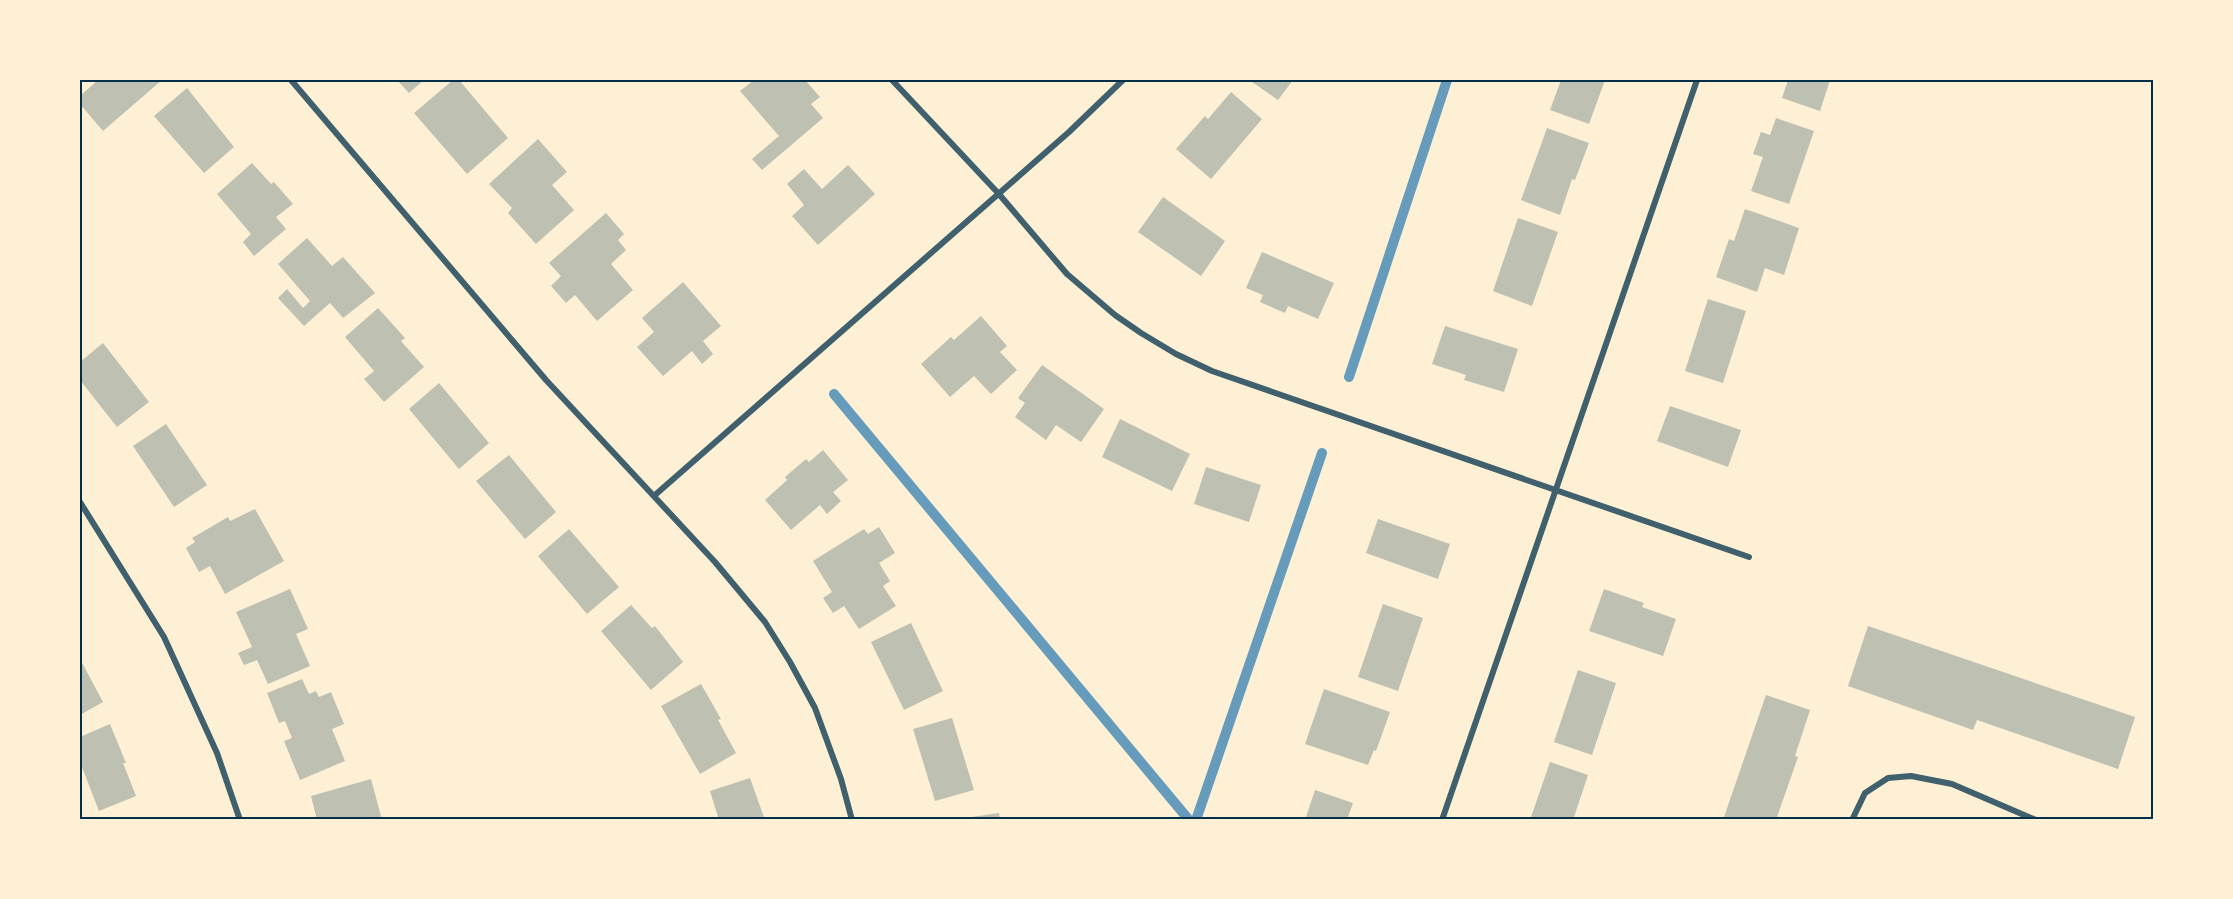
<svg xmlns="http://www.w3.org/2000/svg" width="2233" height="899" viewBox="0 0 2233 899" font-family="'Noto Serif',serif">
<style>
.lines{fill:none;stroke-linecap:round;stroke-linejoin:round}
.stream{stroke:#669bbc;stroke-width:10}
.building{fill:#bec0b2}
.minor{stroke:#3f606c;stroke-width:6}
.neatline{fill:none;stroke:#003049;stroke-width:2}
</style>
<rect width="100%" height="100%" fill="#fdf0d5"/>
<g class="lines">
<path class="stream" d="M1349 377 1447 80
M834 394 1189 820
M1196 820 1322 453"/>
</g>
<path class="building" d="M98 80H162L103 131 80 104V96Z
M397 80H424L409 93Z
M453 80H459L508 138 467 174 414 113Z
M754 80H805L820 97 811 104 823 118 762 170 752 159 779 136 740 91Z
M1249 80H1293L1278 100Z
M1561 80H1605L1589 124 1550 110Z
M1788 80H1830L1820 111 1782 98Z
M187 88 234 147 204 173 154 116Z
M1231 92 1262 119 1211 179 1176 149 1205 116 1208 119Z
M1776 118 1814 131 1789 204 1751 191 1763 157 1753 154 1761 132 1770 135Z
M1547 128 1589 143 1575 180 1572 179 1560 215 1521 200Z
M538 139 567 172 552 185 574 210 536 244 508 213 512 208 489 184Z
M252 163 271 184 274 182 293 204 276 217 286 229 254 256 243 242 251 234 217 194Z
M848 165 875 194 818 245 792 216 804 205 787 184 804 169 822 189Z
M1163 197 1225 241 1201 276 1138 232Z
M1745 209 1799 228 1784 275 1765 268 1757 292 1716 277 1729 239 1734 241Z
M606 213 624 234 618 240 626 250 611 264 633 290 597 321 575 295 566 303 551 286 561 276 549 263Z
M1518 218 1558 232 1532 306 1493 291Z
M307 238 332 266 343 257 375 293 343 318 330 303 304 326 278 298 287 289 303 308 310 301 278 264Z
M1262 252 1334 283 1318 319 1288 306 1285 313 1260 302 1263 295 1246 288Z
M683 282 721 326 703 341 713 354 702 364 692 351 663 376 637 347 654 332 642 318Z
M1708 299 1746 311 1723 383 1685 371Z
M378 308 405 338 401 341 424 367 384 402 364 379 374 371 345 337Z
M981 316 1007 346 1000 352 1017 370 991 394 974 376 950 397 921 364 951 337 954 340Z
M1445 326 1518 349 1504 392 1464 380 1466 375 1432 364Z
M103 343 149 402 117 427 80 380V362Z
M1042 365 1104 409 1081 442 1056 425 1046 440 1015 417 1025 403 1018 398Z
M439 383 489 443 459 469 409 409Z
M1670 406 1741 430 1728 467 1657 441Z
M1120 419 1190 454 1172 491 1102 457Z
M166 424 207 485 174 507 133 446Z
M823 450 848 480 833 492 841 501 827 514 820 505 791 530 765 500 787 480 785 477 806 459 809 462Z
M509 455 556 512 525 539 476 481Z
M1206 467 1261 485 1249 522 1194 504Z
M255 509 284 561 225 594 210 566 199 572 186 548 195 542 192 538 228 517 230 521Z
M1378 519 1450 544 1438 579 1366 553Z
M879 527 895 553 879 563 890 581 883 586 896 606 859 629 844 606 833 613 823 598 832 592 813 561 864 529 868 534Z
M569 529 619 587 587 614 538 556Z
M290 589 308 629 296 634 310 666 268 684 257 660 244 665 238 653 252 647 236 612Z
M1604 589 1644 603 1642 607 1676 619 1663 656 1589 631Z
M1383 604 1423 618 1398 691 1358 677Z
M631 605 652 628 655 626 683 662 651 690 601 631Z
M911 623 943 691 904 710 871 642Z
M1868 626 2135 717 2118 769 1977 720 1973 730 1848 686Z
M80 659 103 702 80 715Z
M1578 670 1616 683 1592 755 1554 742Z
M302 679 309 694 316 691 319 697 331 692 344 724 332 729 345 761 300 780 284 741 292 738 285 721 279 723 267 693Z
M701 684 721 719 718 720 736 753 700 774 661 706Z
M1324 689 1390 712 1376 751 1374 750 1368 765 1305 744Z
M1766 695 1810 710 1795 756 1798 757 1776 820H1723Z
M952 718 974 790 935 801 913 729Z
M110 724 126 763H123L136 796 99 811 80 762V737Z
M1550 762 1588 775 1573 820H1530Z
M750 778 765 820H719L710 791Z
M371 779 382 820H317L311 796Z
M1315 790 1353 803 1347 820H1305Z
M999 813 1000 820H965V818Z"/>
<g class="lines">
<path class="minor" d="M291 80 546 380 715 562 765 622 790 662 815 708 841 779 852 820
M892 80 998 193 1067 274 1115 315 1141 333 1176 354 1212 371 1749 557
M655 495 1069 132 1123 80
M80 502 164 637 217 753 240 820
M1442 820 1697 80
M1852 820 1865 793 1888 778 1911 776 1952 784 2036 820"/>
</g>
<rect width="2233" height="899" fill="none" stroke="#fdf0d5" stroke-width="162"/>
<rect x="81" y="81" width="2071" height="737" class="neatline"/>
</svg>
